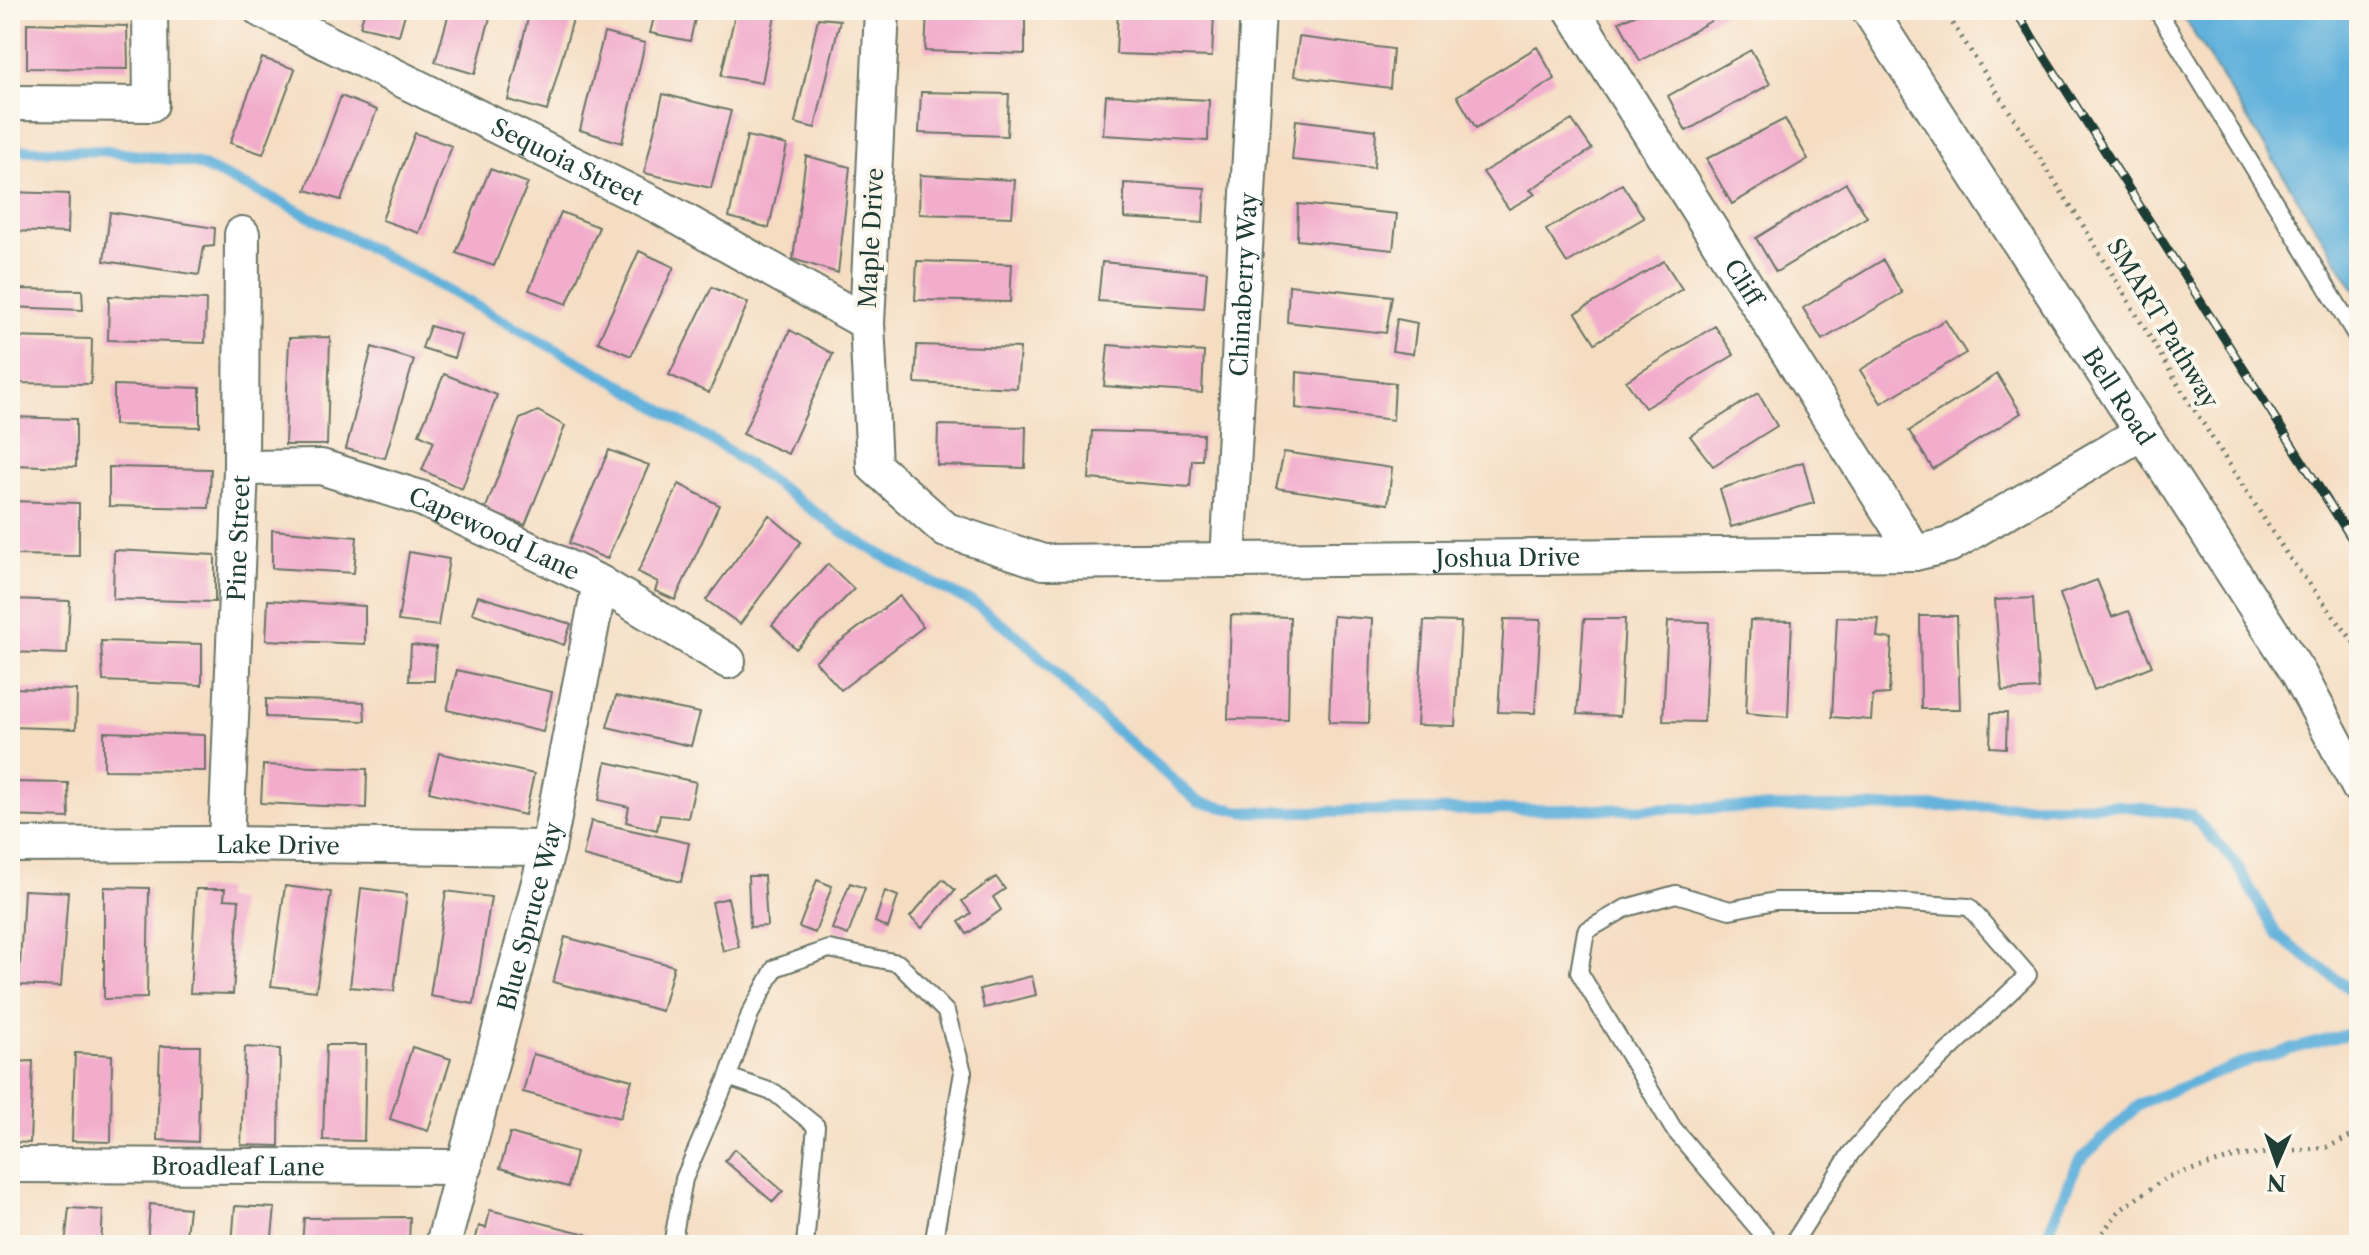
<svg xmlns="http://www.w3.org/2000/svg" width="2369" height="1255" viewBox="0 0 2369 1255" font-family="'Libre Caslon Text',serif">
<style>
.water{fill:#60b1db;stroke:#407788;stroke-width:2}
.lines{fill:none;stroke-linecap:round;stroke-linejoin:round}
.stream{stroke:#60b1db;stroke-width:11}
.building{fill:#f2accc}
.lane-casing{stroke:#6a7566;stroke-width:20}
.street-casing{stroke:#6a7566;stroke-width:38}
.path{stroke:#6a7566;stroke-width:5;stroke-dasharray:2 6;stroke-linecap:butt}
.lane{stroke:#fff;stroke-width:16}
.street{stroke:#fff;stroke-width:34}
.rail-casing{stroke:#1f3d34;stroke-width:9}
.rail{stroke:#fbf7ec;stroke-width:6;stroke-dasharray:18;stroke-linecap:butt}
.labels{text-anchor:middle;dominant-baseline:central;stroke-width:8;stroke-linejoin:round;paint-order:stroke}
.street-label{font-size:24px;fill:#1f3d34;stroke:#fbf7ec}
</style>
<rect width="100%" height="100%" fill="#fbf7ec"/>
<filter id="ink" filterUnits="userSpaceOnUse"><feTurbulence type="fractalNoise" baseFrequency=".0125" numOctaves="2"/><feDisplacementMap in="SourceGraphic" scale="16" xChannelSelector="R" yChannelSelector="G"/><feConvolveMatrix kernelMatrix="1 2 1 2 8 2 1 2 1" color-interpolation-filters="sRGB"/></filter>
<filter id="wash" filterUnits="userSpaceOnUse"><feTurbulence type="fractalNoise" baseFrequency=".006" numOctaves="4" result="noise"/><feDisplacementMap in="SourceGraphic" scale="32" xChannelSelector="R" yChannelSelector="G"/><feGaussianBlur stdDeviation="1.8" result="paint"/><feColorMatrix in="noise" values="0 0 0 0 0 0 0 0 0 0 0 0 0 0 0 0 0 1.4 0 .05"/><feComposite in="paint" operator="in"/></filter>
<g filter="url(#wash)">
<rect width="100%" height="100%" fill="#f5ddc2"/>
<path class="water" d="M2179 10H2359V296Z"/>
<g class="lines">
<path class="stream" d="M10 150 105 151 195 163 283 203 405 267 621 385 726 449 846 534 911 572 977 605 1024 641 1094 711 1198 802 1244 812 2116 805 2191 815 2235 862 2277 935 2359 996
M2043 1245 2078 1162 2141 1103 2245 1062 2359 1031"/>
</g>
<g id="blocks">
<path class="building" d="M365 10H406L399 35 360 26Z
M450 10H492L475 74 435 62Z
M530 10 575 12 547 111 508 100Z
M656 10H697L690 41 650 33Z
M736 10H776L762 83 721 76Z
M1118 10 1214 14 1212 57 1116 54Z
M1645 10H1723L1725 13 1640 61 1619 22Z
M927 12 1025 15V54L925 51Z
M818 18 840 20 815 128 795 123Z
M27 23 127 26 128 69 27 68Z
M604 33 645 43 622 143 580 130Z
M1299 37 1393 49 1390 88 1294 76Z
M1537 47 1555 79 1476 128 1457 96Z
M1751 50 1770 84 1686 131 1668 96Z
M262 58 295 69 263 154 230 143Z
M921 92 1009 94 1007 136 919 133Z
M663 94 731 111 711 188 644 173Z
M1106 95 1209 100 1208 141 1103 135Z
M341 96 377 110 341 200 306 190Z
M1785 119 1808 159 1732 204 1706 159Z
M1296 120 1376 130 1374 168 1292 160Z
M1572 120 1592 149 1530 190 1535 194 1509 209 1483 172Z
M415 133 452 146 419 233 382 220Z
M747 136 787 145 769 228 729 217Z
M806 156 850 167 838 273 793 259Z
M490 169 528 183 494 266 456 253Z
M920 175 1015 180 1012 217 919 214Z
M1124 183 1205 188 1203 223 1124 218Z
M1846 183 1867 217 1776 272 1756 238Z
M1622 184 1644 218 1567 263 1546 230Z
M10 192 69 194 68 233 10 231Z
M1298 204 1397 214 1393 250 1297 240Z
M110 212 215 228 214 246 204 247 199 275 104 261Z
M561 212 599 227 567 304 529 290Z
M639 251 674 267 631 356 598 342Z
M1883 260 1902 293 1822 340 1803 308Z
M917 261 1012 264 1010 302 915 300Z
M1664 261 1682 289 1595 343 1576 313Z
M1102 262 1207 272 1204 308 1098 301Z
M1289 285 1392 296 1386 333 1287 322Z
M712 287 748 303 709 393 669 375Z
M10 289 82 290 83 310 10 307Z
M109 296 206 300 205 343 108 340Z
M1397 319 1417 323 1413 354 1392 351Z
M1945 320 1966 353 1881 403 1860 370Z
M430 326 461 335 454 358 422 348Z
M1715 326 1734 355 1645 408 1626 381Z
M790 330 833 354 788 454 743 434Z
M10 337 92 339 91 384 10 383Z
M330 337 327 445H285L289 338Z
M917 345 1020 348 1017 388 915 383Z
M1108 345 1204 352 1202 393 1104 386Z
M372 347 414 360 385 458 346 449Z
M1297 372 1395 383 1393 420 1296 408Z
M444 374 497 395 462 489 422 470 434 441 419 434Z
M1997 374 2021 413 1933 469 1909 431Z
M114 385 200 388V427L114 425Z
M1758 393 1777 426 1713 466 1690 436Z
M538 411 565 426 525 525 485 510 520 419Z
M10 417 76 419V467L10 465Z
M938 425 1026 427 1025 468 937 465Z
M1092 431 1203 434 1202 460H1192L1190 487 1089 479Z
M609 450 649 465 607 559 569 543Z
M1284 452 1392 468 1388 504 1276 488Z
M1803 462 1814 503 1731 527 1720 489Z
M109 467 211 469 209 508 109 506Z
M679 484 719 505 675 600 655 591 658 582 638 572Z
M10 501 79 503V556L10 555Z
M769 515 801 542 740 624 706 600Z
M272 530 357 537 354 573 272 568Z
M114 550 215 555V602L113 599Z
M409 552 449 559 438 626 398 621Z
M828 564 854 589 796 649 772 625Z
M2097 580 2112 617 2129 611 2152 666 2094 690 2060 594Z
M478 596 571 624 564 645 472 613Z
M900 596 923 627 841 690 815 661Z
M2033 598 2039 689 2002 691 1995 600Z
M10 599 70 601 67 654 10 652Z
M268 600 365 606V644L266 640Z
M1231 615 1290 617 1288 720 1228 719Z
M1333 616 1372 619 1369 723 1329 722Z
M1920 616H1957L1960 709H1921Z
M1837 617 1879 619 1877 637 1892 639 1889 694 1873 695 1871 720 1832 717Z
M1504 619 1541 620 1535 713 1498 712Z
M1584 619H1625L1620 716 1577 714Z
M1750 620 1792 621 1788 717 1746 713Z
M1424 621 1461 622 1455 726 1417 725Z
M1668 621 1709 622 1704 722 1663 721Z
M101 641 202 644V685L103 681Z
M411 645 436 647 434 681H409Z
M457 670 552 692 543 732 447 710Z
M10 688 77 690 76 729 10 727Z
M616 696 700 713 691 746 607 727Z
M266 699 364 702 365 721 266 717Z
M1991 713H2007L2006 748 1990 747Z
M104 732 205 735V771L104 770Z
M439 753 534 774 525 815 429 792Z
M606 762 696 782 688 818 660 815 657 830 626 822 629 807 599 800Z
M263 765 367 769 366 808 261 803Z
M10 782 68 783 69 818 10 816Z
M591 821 689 843 681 882 583 856Z
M748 876H764L767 926 750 927Z
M996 877 1005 889 993 897 1001 910 967 934 959 922 971 913 962 901Z
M943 879 955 890 922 928 910 917Z
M817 880 832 886 815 933 799 927Z
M850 883 865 888 848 935 832 929Z
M285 886 331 892 316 991 271 986Z
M104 887 149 888 147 998 104 999Z
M361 888 407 894 394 991 350 987Z
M196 889H225L224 899 239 900 233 994 190 993Z
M24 890 68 892 61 987 19 985Z
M446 891 491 897 474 1004 430 996Z
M885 891 898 896 888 928 875 922Z
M728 898 739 947 723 951 712 902Z
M565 937 674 966 662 1011 553 982Z
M1032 976 1036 995 984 1008 980 989Z
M326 1045H366L364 1141 323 1140Z
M160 1046H200L198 1142 157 1140Z
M245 1047 280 1049 279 1146 241 1145Z
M412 1047 451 1059 428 1131 390 1119Z
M75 1053 112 1055 111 1142 72 1141Z
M533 1054 632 1080 620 1118 523 1092Z
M33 1061 30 1143 11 1142 12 1062Z
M510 1133 576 1152 568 1187 500 1168Z
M734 1149 783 1191 773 1202 725 1161Z
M150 1204 189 1208 185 1245H147Z
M235 1206 275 1208 271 1245H232Z
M69 1208 103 1210 101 1245H65Z
M490 1210 586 1234 583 1245H474L479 1226 486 1228Z
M410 1217 409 1245H302L304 1218Z"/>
</g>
</g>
<g filter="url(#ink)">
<use href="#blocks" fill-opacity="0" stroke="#6a7566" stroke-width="2"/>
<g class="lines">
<g class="lane-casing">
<path id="lane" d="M2157 10 2359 340
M728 1077 775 1093 816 1126 805 1245
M672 1245 684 1179 728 1077 750 1014 775 968 829 949 898 963 946 1012 963 1072 933 1245
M1772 1245 1673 1128 1579 972 1586 931 1626 908 1676 894 1730 910 1775 901H1878L1969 907 2028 975 1902 1095 1851 1153 1792 1245"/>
</g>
<g class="street-casing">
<g id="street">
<path id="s1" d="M261 10 658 206 867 323"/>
<path id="s2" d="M882 10 867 323 874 466 946 530 1043 562 1915 553 1949 545 2141 433"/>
<path id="s3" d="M1572 10 1915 553"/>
<path id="s4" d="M1869 10 2299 674 2359 787"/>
<path d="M10 103 151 104 150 10"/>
<path id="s5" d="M241 468 321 467 423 499 600 583 728 661"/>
<path id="s6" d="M1228 560 1258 10"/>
<path id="s7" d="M226 844 241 468 242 234"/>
<path id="s8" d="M10 845 226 844 548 848"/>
<path id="s9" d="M10 1165 465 1167"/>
<path id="s10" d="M443 1245 548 848 600 583"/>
</g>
</g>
<path class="path" d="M1944 10 2081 222 2179 386 2288 556 2359 649
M2093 1245 2119 1211 2167 1177 2239 1156 2327 1147 2359 1133"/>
<use href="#lane" class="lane"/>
<use href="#street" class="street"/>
<g class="rail-casing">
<path id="rail" d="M2015 10 2359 550"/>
</g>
<use href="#rail" class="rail"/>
</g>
</g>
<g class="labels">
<g class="street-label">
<text stroke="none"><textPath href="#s1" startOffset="342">Sequoia Street</textPath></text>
<text transform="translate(871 238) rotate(-87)">Maple Drive</text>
<text stroke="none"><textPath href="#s3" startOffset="322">Cliff</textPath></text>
<text stroke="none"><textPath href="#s6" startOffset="276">Chinaberry Way</textPath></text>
<text transform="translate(2163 323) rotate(59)">SMART Pathway</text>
<text stroke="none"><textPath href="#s4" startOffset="460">Bell Road</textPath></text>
<text stroke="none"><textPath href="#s5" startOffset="266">Capewood Lane</textPath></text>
<text stroke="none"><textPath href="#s7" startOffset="306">Pine Street</textPath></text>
<text stroke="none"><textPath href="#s2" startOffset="1120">Joshua Drive</textPath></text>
<text stroke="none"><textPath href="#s8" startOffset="268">Lake Drive</textPath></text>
<text stroke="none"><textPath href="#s10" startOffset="340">Blue Spruce Way</textPath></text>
<text stroke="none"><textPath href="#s9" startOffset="228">Broadleaf Lane</textPath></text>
</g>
</g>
<rect width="2369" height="1255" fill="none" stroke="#fbf7ec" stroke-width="40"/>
<g transform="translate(2277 1163) rotate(182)" stroke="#fbf7ec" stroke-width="6" paint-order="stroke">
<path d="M0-6L14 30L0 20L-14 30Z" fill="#1f3d34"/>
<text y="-12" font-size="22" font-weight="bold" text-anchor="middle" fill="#1f3d34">N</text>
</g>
</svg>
